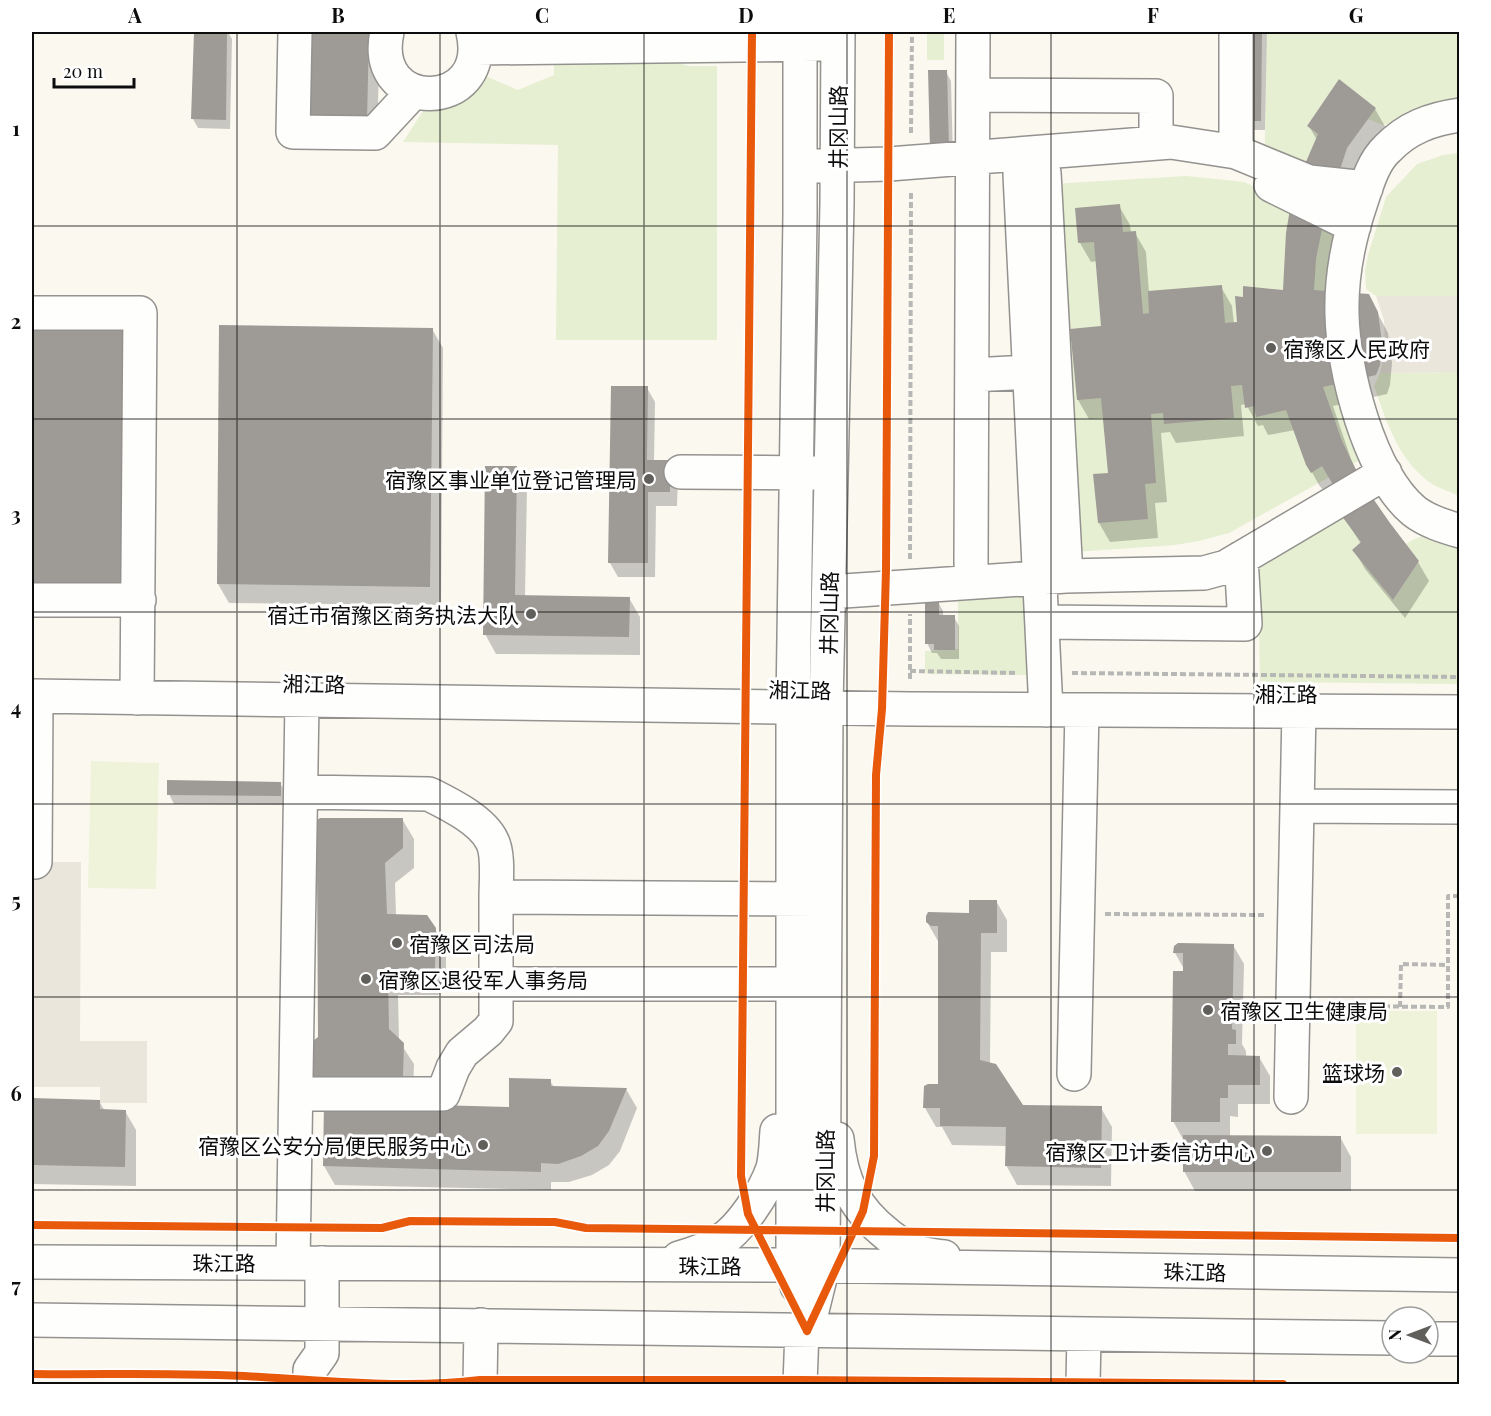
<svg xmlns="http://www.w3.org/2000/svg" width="1491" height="1416" viewBox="0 0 1491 1416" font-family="'Playfair Display','Noto Sans SC',serif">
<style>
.green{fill:#e6efd1}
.pitch{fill:#eff3da}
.plaza{fill:#eae6dc}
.shadow{fill:#0003}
.building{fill:#9e9a96}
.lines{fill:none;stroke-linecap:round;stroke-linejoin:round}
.minor-casing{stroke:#94928f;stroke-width:36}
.path{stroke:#b7b7b5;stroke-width:4;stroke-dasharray:6 3;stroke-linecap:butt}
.minor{stroke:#fefefd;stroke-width:33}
.cycleway-casing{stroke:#fff;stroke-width:11}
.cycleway{stroke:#e8590c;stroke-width:8}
.grid{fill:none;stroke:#0c0c0c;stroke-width:1.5;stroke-opacity:0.55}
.poi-dot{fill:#605f5c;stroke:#fff;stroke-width:2}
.labels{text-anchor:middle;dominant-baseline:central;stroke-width:6;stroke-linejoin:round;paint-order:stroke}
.street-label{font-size:21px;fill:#0c0c0c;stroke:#fff}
.poi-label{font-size:21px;fill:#0c0c0c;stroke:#fff;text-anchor:end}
.neatline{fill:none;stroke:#0c0c0c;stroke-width:2}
.grid-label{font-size:20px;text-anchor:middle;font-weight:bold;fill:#0c0c0c}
</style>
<rect width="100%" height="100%" fill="#fbf8f0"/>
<path class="green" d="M927 32H944V60H927Z
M1267 32H1459V107L1383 125 1368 119 1376 108 1339 79 1307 126 1318 134 1304 166 1265 145Z
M671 61 689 66H717V340H556L558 145 403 142 425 108 466 93 485 76 518 90 554 75V63Z
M1459 153V296H1376L1366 289 1365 271 1368 255 1386 197 1417 164 1443 155Z
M1186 176 1244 182 1337 224 1360 460 1229 533 1199 541 1175 545 1075 552 1053 184Z
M1459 372H1460L1459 496C1451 492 1441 489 1434 485 1399 463 1387 423 1374 386L1380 373Z
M1338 511 1361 542 1352 550 1393 600 1419 561 1406 544C1429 530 1435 535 1459 542V684L1260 682 1258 569Z
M1030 592 1028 675 927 674 925 670V651L958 649V593Z"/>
<path class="pitch" d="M91 761 159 763 156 889 88 888Z
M1356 1011H1437V1134H1356Z"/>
<path class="plaza" d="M1376 296H1459V372L1380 373 1385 348 1384 320Z
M32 862H81L80 1041H147V1103H100V1087H32Z"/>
<path class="shadow" d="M195 32H228L232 39 230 129 198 128 193 119Z
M306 32H380L377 140Z
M1249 32H1267L1265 130H1254L1248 121Z
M946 72 951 81 953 158H936Z
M1375 109 1386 128 1335 239 1325 292 1368 295 1388 333 1392 363 1390 385 1387 394 1333 406 1352 462 1368 494 1418 562 1429 581 1405 618 1365 569 1354 550 1361 544 1340 511 1319 485 1308 465 1295 430 1268 435 1263 425 1258 426 1246 404 1241 405 1244 436 1176 443 1170 432 1161 433 1167 502 1155 503 1158 538 1110 542 1099 523 1109 474 1105 418 1089 419 1078 400 1072 330 1103 328 1097 261 1091 262 1080 243 1119 206 1130 225 1131 233H1135L1146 252 1149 293 1221 287 1232 306 1234 324H1239L1244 299 1284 291 1317 140 1309 126Z
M32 324 144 607 32 605Z
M432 329 443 348 441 605 229 603 218 584Z
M647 388 655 402 654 461 678 476 677 506H656L655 577H618L610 563Z
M516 468 527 487 525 597 629 598 640 617V655L496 654 485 634Z
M938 602 943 611V617H954L959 626V659H941L937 653H932L927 643Z
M280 783 286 793 285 805 174 804 169 794Z
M402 819 414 839V868L395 883 396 915 435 929 446 949V988L438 995H398L399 1041 414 1064 413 1095 325 1097 320 1037 318 869 309 853Z
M996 901 1007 920V952H991L990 1064 1022 1106 1101 1108 1112 1127 1111 1186 1017 1185 1006 1165 1007 1146 952 1145 942 1127H936L925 1108V1087L939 1086 938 941 927 922 970 914Z
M1233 945 1244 964 1242 1044 1246 1051V1057H1259L1270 1076V1104H1238V1117L1230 1116V1137H1340L1351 1157V1191H1195L1184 1171V1141L1173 1121 1184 969 1175 953Z
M550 1081 554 1087 626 1089 637 1108 620 1151 609 1165 592 1175 569 1182H551V1190L335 1185 324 1166 510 1109Z
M32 1100 99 1101 105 1111H125L136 1130V1186L32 1184Z"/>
<path class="building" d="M194 32H227L226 120 191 119Z
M305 32H369L367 121 303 120Z
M1248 32H1262L1261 121H1247Z
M928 70H947L949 149H930Z
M1339 79 1376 108 1347 148 1324 219 1316 259 1314 290 1369 294 1378 312 1382 343 1380 365 1376 375 1323 387 1342 441 1363 484 1390 523 1419 561 1393 600 1352 550 1361 542 1338 511 1345 505 1322 466 1311 473 1306 465 1286 410 1256 417 1254 406 1245 408 1242 385 1231 386 1234 418 1164 424 1163 413 1151 414 1156 483 1145 484 1148 519 1098 523 1093 474 1108 473 1101 398 1077 400 1070 329 1101 326 1094 242 1078 243 1075 208 1120 204 1123 232 1136 231 1143 314 1149 313 1148 291 1222 285 1225 323 1237 322 1235 296 1243 297V286L1283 290 1286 233 1291 203 1298 180 1318 134 1307 126Z
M32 322 136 323 133 588 32 587Z
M219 325 433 328 430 587 217 584Z
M611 386H648L647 460H670V492H648V563H608Z
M485 466H517L515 595 630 597 629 637 483 635Z
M925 600H939V615H955V650H934V644H925Z
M167 780 281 782V796L167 795Z
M320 818H403V848L385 863 387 914 427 915 436 928 435 968 427 976H388L389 1029 404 1043 403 1076 312 1078 304 1048 318 1037 317 866 307 853 309 825Z
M969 900H997V933H981L980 1060 996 1064 1023 1105 1102 1106 1101 1168 1005 1166 1006 1127 940 1126V1108H923L924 1086 928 1084H938V926H931L926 922V916L928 912 969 913Z
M1178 943 1234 944 1232 1029 1236 1030V1044H1228V1055L1260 1056V1085H1228V1098H1220V1122H1171L1173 971H1183V953H1173L1174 946Z
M509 1078 551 1079V1086L627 1088 609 1131 598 1146 581 1156 558 1164 541 1163V1172L323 1166 324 1102 509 1107Z
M32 1098 100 1100V1109L126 1110 125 1167 32 1165Z
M1183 1135 1341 1136V1172H1183Z"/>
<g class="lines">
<g class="minor-casing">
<path id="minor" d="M295 32 293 132 375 133 414 91
M387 32C369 115 492 113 473 32
M1236 32V152
M476 48 821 44
M973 95 1156 96V143
M1460 115C1431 119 1407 128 1387 149 1373 162 1367 184 1361 202 1349 237 1341 276 1342 314 1343 370 1369 473 1414 511 1427 521 1443 526 1460 531
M815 166 889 164 1171 142 1236 152 1309 182 1366 188
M1044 173 1066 576
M1020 174 1046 710
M1271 185 1354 226
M32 313H140L137 698
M972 375 1030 372
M681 472 817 473
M971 564 973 32
M829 592 1066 576 1204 573 1226 567 1385 473
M32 600H139
M1042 622 1245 624 1241 558
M32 696 910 709 1460 712
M301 792 429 794C449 804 482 820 492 841 499 854 496 882 496 897
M1297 806 1460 807
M35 862 36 697
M814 899 496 897V984H815
M1074 1074 1082 710
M296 1094H443L453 1068 462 1053 488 1031 496 1021V984
M1291 1097 1299 711
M837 1139C841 1182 855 1209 888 1235 896 1241 906 1249 916 1252 925 1254 935 1256 944 1257
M679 1258C693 1254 706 1250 719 1242 740 1230 765 1192 773 1168 776 1156 776 1143 777 1131
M32 1262 793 1265 1460 1275
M293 1263 302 701
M797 1286 793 1265V707L800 215V32
M32 1320 1392 1338
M807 1331 823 1266 826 707 837 203 838 32
M1428 1339H1460
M310 1384V1370L322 1353V1263
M480 1384 481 1325
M800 1384 802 1331
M1083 1384 1084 1335"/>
</g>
<path class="path" d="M911 133 912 32
M910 559 911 191
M910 671 1017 673
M1072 673 1460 677
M910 679V614
M1105 914 1266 915
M1321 1006 1448 1007V896H1460
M1400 1007 1401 964 1448 965"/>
<use href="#minor" class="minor"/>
<g class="cycleway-casing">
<path id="cycleway" d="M752 32 741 1176 748 1214 807 1331
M32 1225 382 1228 410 1221 555 1222 586 1228 1460 1238
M807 1331 863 1211 874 1156 876 775 882 709 886 570 889 32
M32 1374C108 1375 185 1372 261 1377 333 1381 408 1389 480 1380H800L1283 1384"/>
</g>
<use href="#cycleway" class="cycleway"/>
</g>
<path class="grid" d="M237 32V1384M440 32V1384M644 32V1384M847 32V1384M1051 32V1384M1254 32V1384M32 226H1460M32 419H1460M32 612H1460M32 804H1460M32 997H1460M32 1190H1460"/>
<g class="poi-dot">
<circle cx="1271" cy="348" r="6"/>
<circle cx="649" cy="479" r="6"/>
<circle cx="531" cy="614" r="6"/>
<circle cx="397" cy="943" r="6"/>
<circle cx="366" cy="979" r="6"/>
<circle cx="1208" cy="1010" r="6"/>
<circle cx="1397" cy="1072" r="6"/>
<circle cx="483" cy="1145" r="6"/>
<circle cx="1267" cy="1151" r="6"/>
</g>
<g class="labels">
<g class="street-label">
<text transform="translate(837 127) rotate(-90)">井冈山路</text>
<text transform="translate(828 613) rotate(-89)">井冈山路</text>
<text transform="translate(314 683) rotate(1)">湘江路</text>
<text transform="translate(800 689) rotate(1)">湘江路</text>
<text x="1286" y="693">湘江路</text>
<text transform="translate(824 1171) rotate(-90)">井冈山路</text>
<text x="224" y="1262">珠江路</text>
<text x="710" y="1265">珠江路</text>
<text transform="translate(1195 1271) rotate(1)">珠江路</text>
</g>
<g class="poi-label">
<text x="1283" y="348" text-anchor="start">宿豫区人民政府</text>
<text x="637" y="479">宿豫区事业单位登记管理局</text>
<text x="519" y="614">宿迁市宿豫区商务执法大队</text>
<text x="409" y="943" text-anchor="start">宿豫区司法局</text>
<text x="378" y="979" text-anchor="start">宿豫区退役军人事务局</text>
<text x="1220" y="1010" text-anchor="start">宿豫区卫生健康局</text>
<text x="1385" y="1072">篮球场</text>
<text x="471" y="1145">宿豫区公安分局便民服务中心</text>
<text x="1255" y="1151">宿豫区卫计委信访中心</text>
</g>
</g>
<rect width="1491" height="1416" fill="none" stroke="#ffffff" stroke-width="66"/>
<g transform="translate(1410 1335) rotate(270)"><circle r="28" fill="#ffffff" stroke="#9e9e9e" stroke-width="1.5"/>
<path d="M0-4.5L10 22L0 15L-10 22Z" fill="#605f5c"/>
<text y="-9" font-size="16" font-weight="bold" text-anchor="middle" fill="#0c0c0c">N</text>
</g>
<path d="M54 78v9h80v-9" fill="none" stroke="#0c0c0c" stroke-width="3"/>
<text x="63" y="78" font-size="18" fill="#0c0c0c" stroke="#ffffff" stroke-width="4.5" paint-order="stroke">20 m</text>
<rect x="33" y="33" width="1425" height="1350" class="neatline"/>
<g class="grid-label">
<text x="135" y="23">A</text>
<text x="338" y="23">B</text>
<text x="542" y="23">C</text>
<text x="746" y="23">D</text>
<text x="949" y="23">E</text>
<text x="1153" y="23">F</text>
<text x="1356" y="23">G</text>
<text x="16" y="136">1</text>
<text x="16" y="329">2</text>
<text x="16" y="522">3</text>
<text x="16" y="715">4</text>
<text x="16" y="908">5</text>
<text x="16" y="1101">6</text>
<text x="16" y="1293">7</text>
</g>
</svg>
